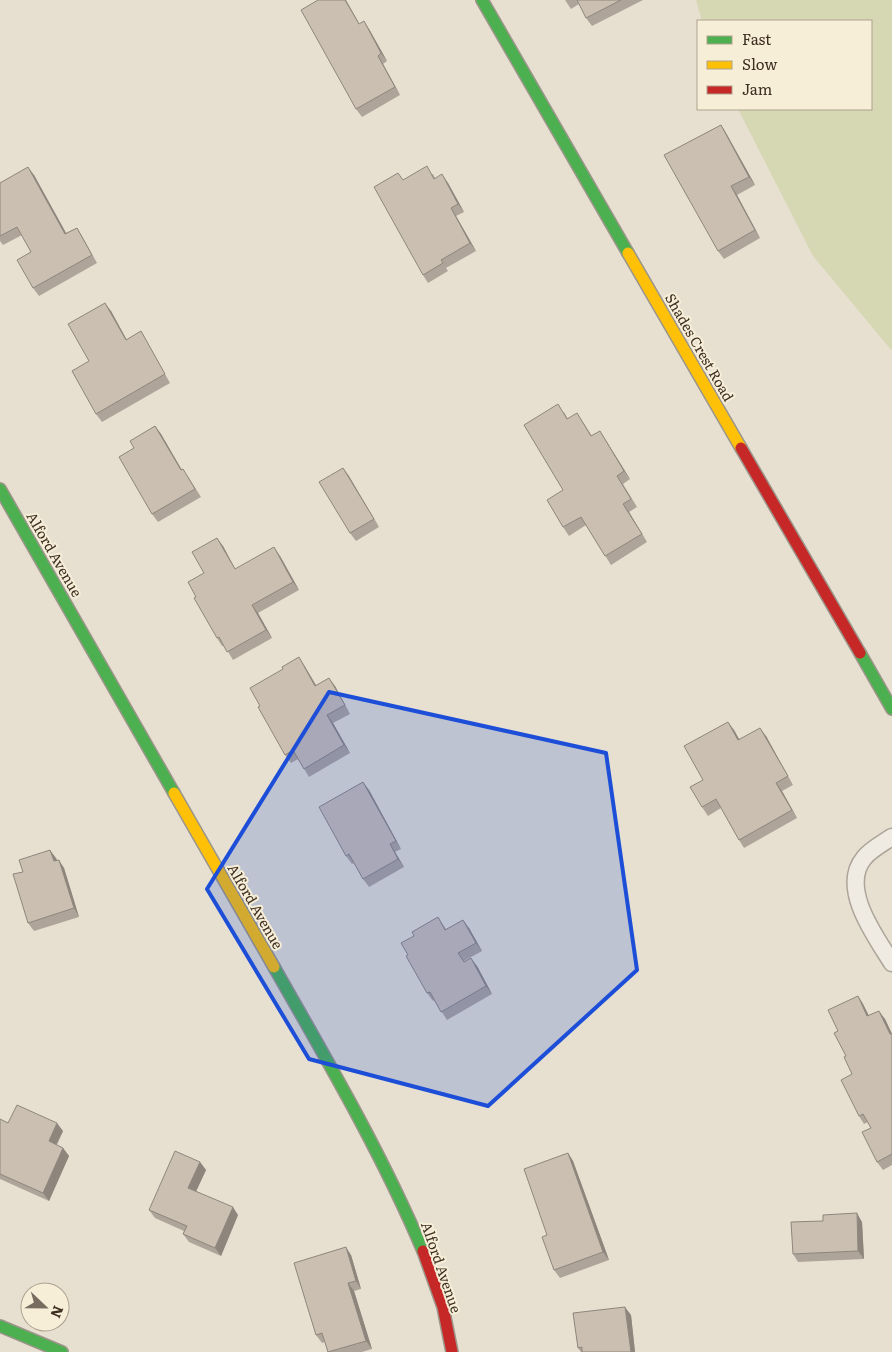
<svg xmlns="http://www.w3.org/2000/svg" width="892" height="1352" viewBox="0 0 892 1352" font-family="Literata,serif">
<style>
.green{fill:#d6d7b3}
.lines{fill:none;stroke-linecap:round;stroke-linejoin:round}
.lane-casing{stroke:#ada599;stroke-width:19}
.fast-casing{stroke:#9c958a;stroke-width:14}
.slow-casing{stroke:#9c958a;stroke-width:14}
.jam-casing{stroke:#9c958a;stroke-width:14}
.lane{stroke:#efebe3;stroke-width:16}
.fast{stroke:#4caf50;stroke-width:11}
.slow{stroke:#ffc107;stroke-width:11}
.jam{stroke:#c62828;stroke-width:11}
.wall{fill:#afa499}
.shaded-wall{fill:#8e867d}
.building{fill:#cbbfb2;stroke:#8e867d}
.marked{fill:#1d4ed8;fill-opacity:0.2;stroke:#1d4ed8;stroke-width:4;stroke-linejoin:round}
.labels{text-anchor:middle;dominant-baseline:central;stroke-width:4;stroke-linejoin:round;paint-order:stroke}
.street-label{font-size:14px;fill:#3d2e20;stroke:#f7eed8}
</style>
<rect width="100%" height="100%" fill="#e7e0d1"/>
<path class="green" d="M696 0H892V351L813 256 738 109H871V21H702Z"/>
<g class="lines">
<g class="lane-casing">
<path id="lane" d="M892 837C883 843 870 850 864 858 839 888 876 937 892 963"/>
</g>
<g class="fast-casing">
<path id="fast" d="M482 0 628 253
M0 489 174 793
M860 653 892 709
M274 967C327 1060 381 1152 423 1251
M0 1326 62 1352"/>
</g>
<g class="slow-casing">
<path id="slow" d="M628 253 741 448
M174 793 274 967"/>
</g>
<g class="jam-casing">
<path id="jam" d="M741 448 860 653
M423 1251 443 1307 452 1352"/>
</g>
<use href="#lane" class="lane"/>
<use href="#fast" class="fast"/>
<use href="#slow" class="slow"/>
<use href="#jam" class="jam"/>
</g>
<path class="wall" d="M565 0H643L592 26 586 18 579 4 571 9Z
M360 24 369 29 387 61 383 64 400 95 362 117 356 109Z
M721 125 726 133 755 185 737 195 760 238 724 259 718 251Z
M433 174 435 178 448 183 464 212 456 216 476 251 446 268 448 271 428 283 423 275 403 180Z
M34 175 66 233 77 228 82 236 97 263 39 296 33 288 31 252 22 235 3 245 0 241V183Z
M111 311 127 340 141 331 146 340 170 383 102 422 96 414 89 361Z
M564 412 568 419 577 413 592 436 600 431 630 479 623 484 637 507 629 512 647 542 611 565 586 525 569 536 563 527Z
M155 426 161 434 182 470 189 478 201 497 158 522 152 514 134 448Z
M343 468 379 527 356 541 350 533Z
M223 546 235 569 280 556 299 590 258 613 272 638 233 660 224 645 222 646 217 638 204 573Z
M304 665 316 685 335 686 350 714 333 723 350 753 309 777 298 759 291 763 285 755Z
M734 730 739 739 766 736 793 785 782 791 797 818 744 848 739 840 721 808 708 816 702 807 703 780Z
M369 790 401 849 395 852 404 867 369 887 363 879 354 863 352 864 346 856Z
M56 858 57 860 64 868 79 917 34 931 28 923 23 872Z
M438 917 446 929 469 928 482 951 464 961 477 966 492 994 447 1020 434 1000 433 1001 427 993 414 936Z
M858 996 863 1004 869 1016 885 1019 892 1034V1165L883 1170 877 1162 871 1128 868 1122 864 1124 859 1116 852 1074 838 1031Z
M0 1119 8 1123 63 1131 57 1145 63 1148 69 1156 49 1201 0 1179Z
M568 1153 573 1161 609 1260 560 1278 554 1270 547 1235Z
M200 1162 206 1170 196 1191 238 1215 221 1256 189 1242 183 1234 184 1231 155 1218 149 1210Z
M862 1222 864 1259 798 1262 793 1254Z
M351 1255 361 1289 354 1291 372 1349 362 1352H328L325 1342 322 1343 316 1335Z
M631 1315 635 1352H581L578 1348Z"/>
<path class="shaded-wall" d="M345 0H346L364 32 359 24Z
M364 21 369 29 387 61 381 53Z
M378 56 383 64 400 95 395 87Z
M721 125 726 133 755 185 749 177Z
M28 167 34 175 71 242 65 234Z
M442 174 448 183 464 212 458 204Z
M731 186 737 195 760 238 755 230Z
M451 208 456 216 476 251 470 243Z
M105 303 111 311 131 348 126 340Z
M155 426 161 434 187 479 181 470Z
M600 431 630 479 624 471Z
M343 468 349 476 379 527 374 519Z
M623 504 629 512 647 542 642 534Z
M217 538 223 546 240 578 235 569Z
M274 547 280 556 299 590 293 582Z
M252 605 258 613 272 638 266 630Z
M299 657 304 665 321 694 315 686Z
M329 678 335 686 350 714 345 705Z
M327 715 333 723 350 753 344 745Z
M728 722 734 730 744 748 738 740Z
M760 728 766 736 793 785 788 776Z
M363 782 369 790 401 849 396 841Z
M776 783 782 791 797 818 792 810Z
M390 844 395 852 404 867 398 859Z
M50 850 56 858 60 870 54 861Z
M59 860 64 868 79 917 74 908Z
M463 920 469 928 482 951 476 943Z
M471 958 477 966 492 994 486 986Z
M858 996 863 1004 873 1024 867 1016Z
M879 1011 885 1019 892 1034H890Z
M57 1123 63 1131 54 1149 49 1141Z
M63 1148 69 1156 49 1201 43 1193Z
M568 1153 573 1161 609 1260 603 1252Z
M200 1162 206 1170 194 1196 188 1188Z
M233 1207 238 1215 221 1256 215 1248Z
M857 1213 862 1222 864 1259 858 1251Z
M346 1247 351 1255 361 1289 356 1281Z
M348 1283 354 1291 372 1349 366 1341Z
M625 1307 631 1315 635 1352H631Z"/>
<path class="building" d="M318 0H345L359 24 364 21 381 53 378 56 395 87 356 109 301 10Z
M577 0H621L586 18Z
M721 125 749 177 731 186 755 230 718 251 664 155Z
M427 166 434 179 442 174 458 204 451 208 470 243 441 260 443 263 423 275 374 187 398 173 403 180Z
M28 167 65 234 77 228 92 255 33 288 17 260 31 252 17 227 0 236V183Z
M105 303 126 340 141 331 165 374 96 414 72 371 89 361 68 324Z
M558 404 567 419 577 413 591 436 600 431 624 471 617 476 631 499 623 504 642 534 605 556 581 517 563 527 547 500 563 490 524 425Z
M155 426 181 470 183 469 195 489 152 514 119 457 134 448 130 441Z
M343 468 374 519 350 533 319 482Z
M217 538 235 569 274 547 293 582 252 605 266 630 227 652 219 637 217 638 194 598 196 597 188 582 204 573 192 552Z
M299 657 315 686 329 678 345 705 327 715 344 745 304 769 293 750 285 755 258 707 260 706 250 688 283 669 282 667Z
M728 722 738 740 760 728 788 776 776 783 792 810 739 840 716 799 702 807 690 787 703 780 684 746Z
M363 782 396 841 390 844 398 859 363 879 349 854 346 856 319 807Z
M50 850 54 861 59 860 74 908 28 923 13 874 23 872 19 860Z
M438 917 445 930 463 920 476 943 458 953 464 962 471 958 486 986 441 1012 430 992 427 993 406 956 408 955 401 943 414 936 412 932Z
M858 996 867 1016 879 1011 890 1034H892V1154L877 1162 862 1132 871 1128 863 1114 859 1116 841 1080 852 1074 844 1057 846 1056 834 1033 838 1031 828 1010Z
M17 1105 57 1123 49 1141 63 1148 43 1193 0 1174V1119L8 1123Z
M175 1151 200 1162 188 1188 233 1207 215 1248 183 1234 187 1226 149 1210Z
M568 1153 603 1252 554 1270 542 1237 547 1235 524 1169Z
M857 1213 858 1251 793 1254 791 1222 823 1221V1215Z
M346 1247 356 1281 348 1283 366 1341 328 1352 322 1333 316 1335 294 1263Z
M625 1307 631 1352H582V1347L578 1348 573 1313Z"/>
<path class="marked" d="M329 692 606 753 637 970 488 1106 309 1059 207 889Z"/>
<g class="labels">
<g class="street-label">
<text transform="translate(700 347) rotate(60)">Shades Crest Road</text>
<text transform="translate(55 554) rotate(60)">Alford Avenue</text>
<text transform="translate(256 906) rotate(60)">Alford Avenue</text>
<text transform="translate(442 1267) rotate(71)">Alford Avenue</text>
</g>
</g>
<rect x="697" y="20" width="175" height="90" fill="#f7eed8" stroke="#ada18e"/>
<rect x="707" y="36" width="25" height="8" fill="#4caf50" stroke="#ada18e"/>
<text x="742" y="45" font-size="15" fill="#3d2e20">Fast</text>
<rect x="707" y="61" width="25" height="8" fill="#ffc107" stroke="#ada18e"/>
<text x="742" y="70" font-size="15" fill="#3d2e20">Slow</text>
<rect x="707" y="86" width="25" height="8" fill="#c62828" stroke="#ada18e"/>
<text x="742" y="95" font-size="15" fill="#3d2e20">Jam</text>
<g transform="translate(45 1307) rotate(112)"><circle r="24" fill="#f7eed8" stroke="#ada18e"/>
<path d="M0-4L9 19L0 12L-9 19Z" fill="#786c5e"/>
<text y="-8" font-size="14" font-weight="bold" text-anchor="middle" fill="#3d2e20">N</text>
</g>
</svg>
